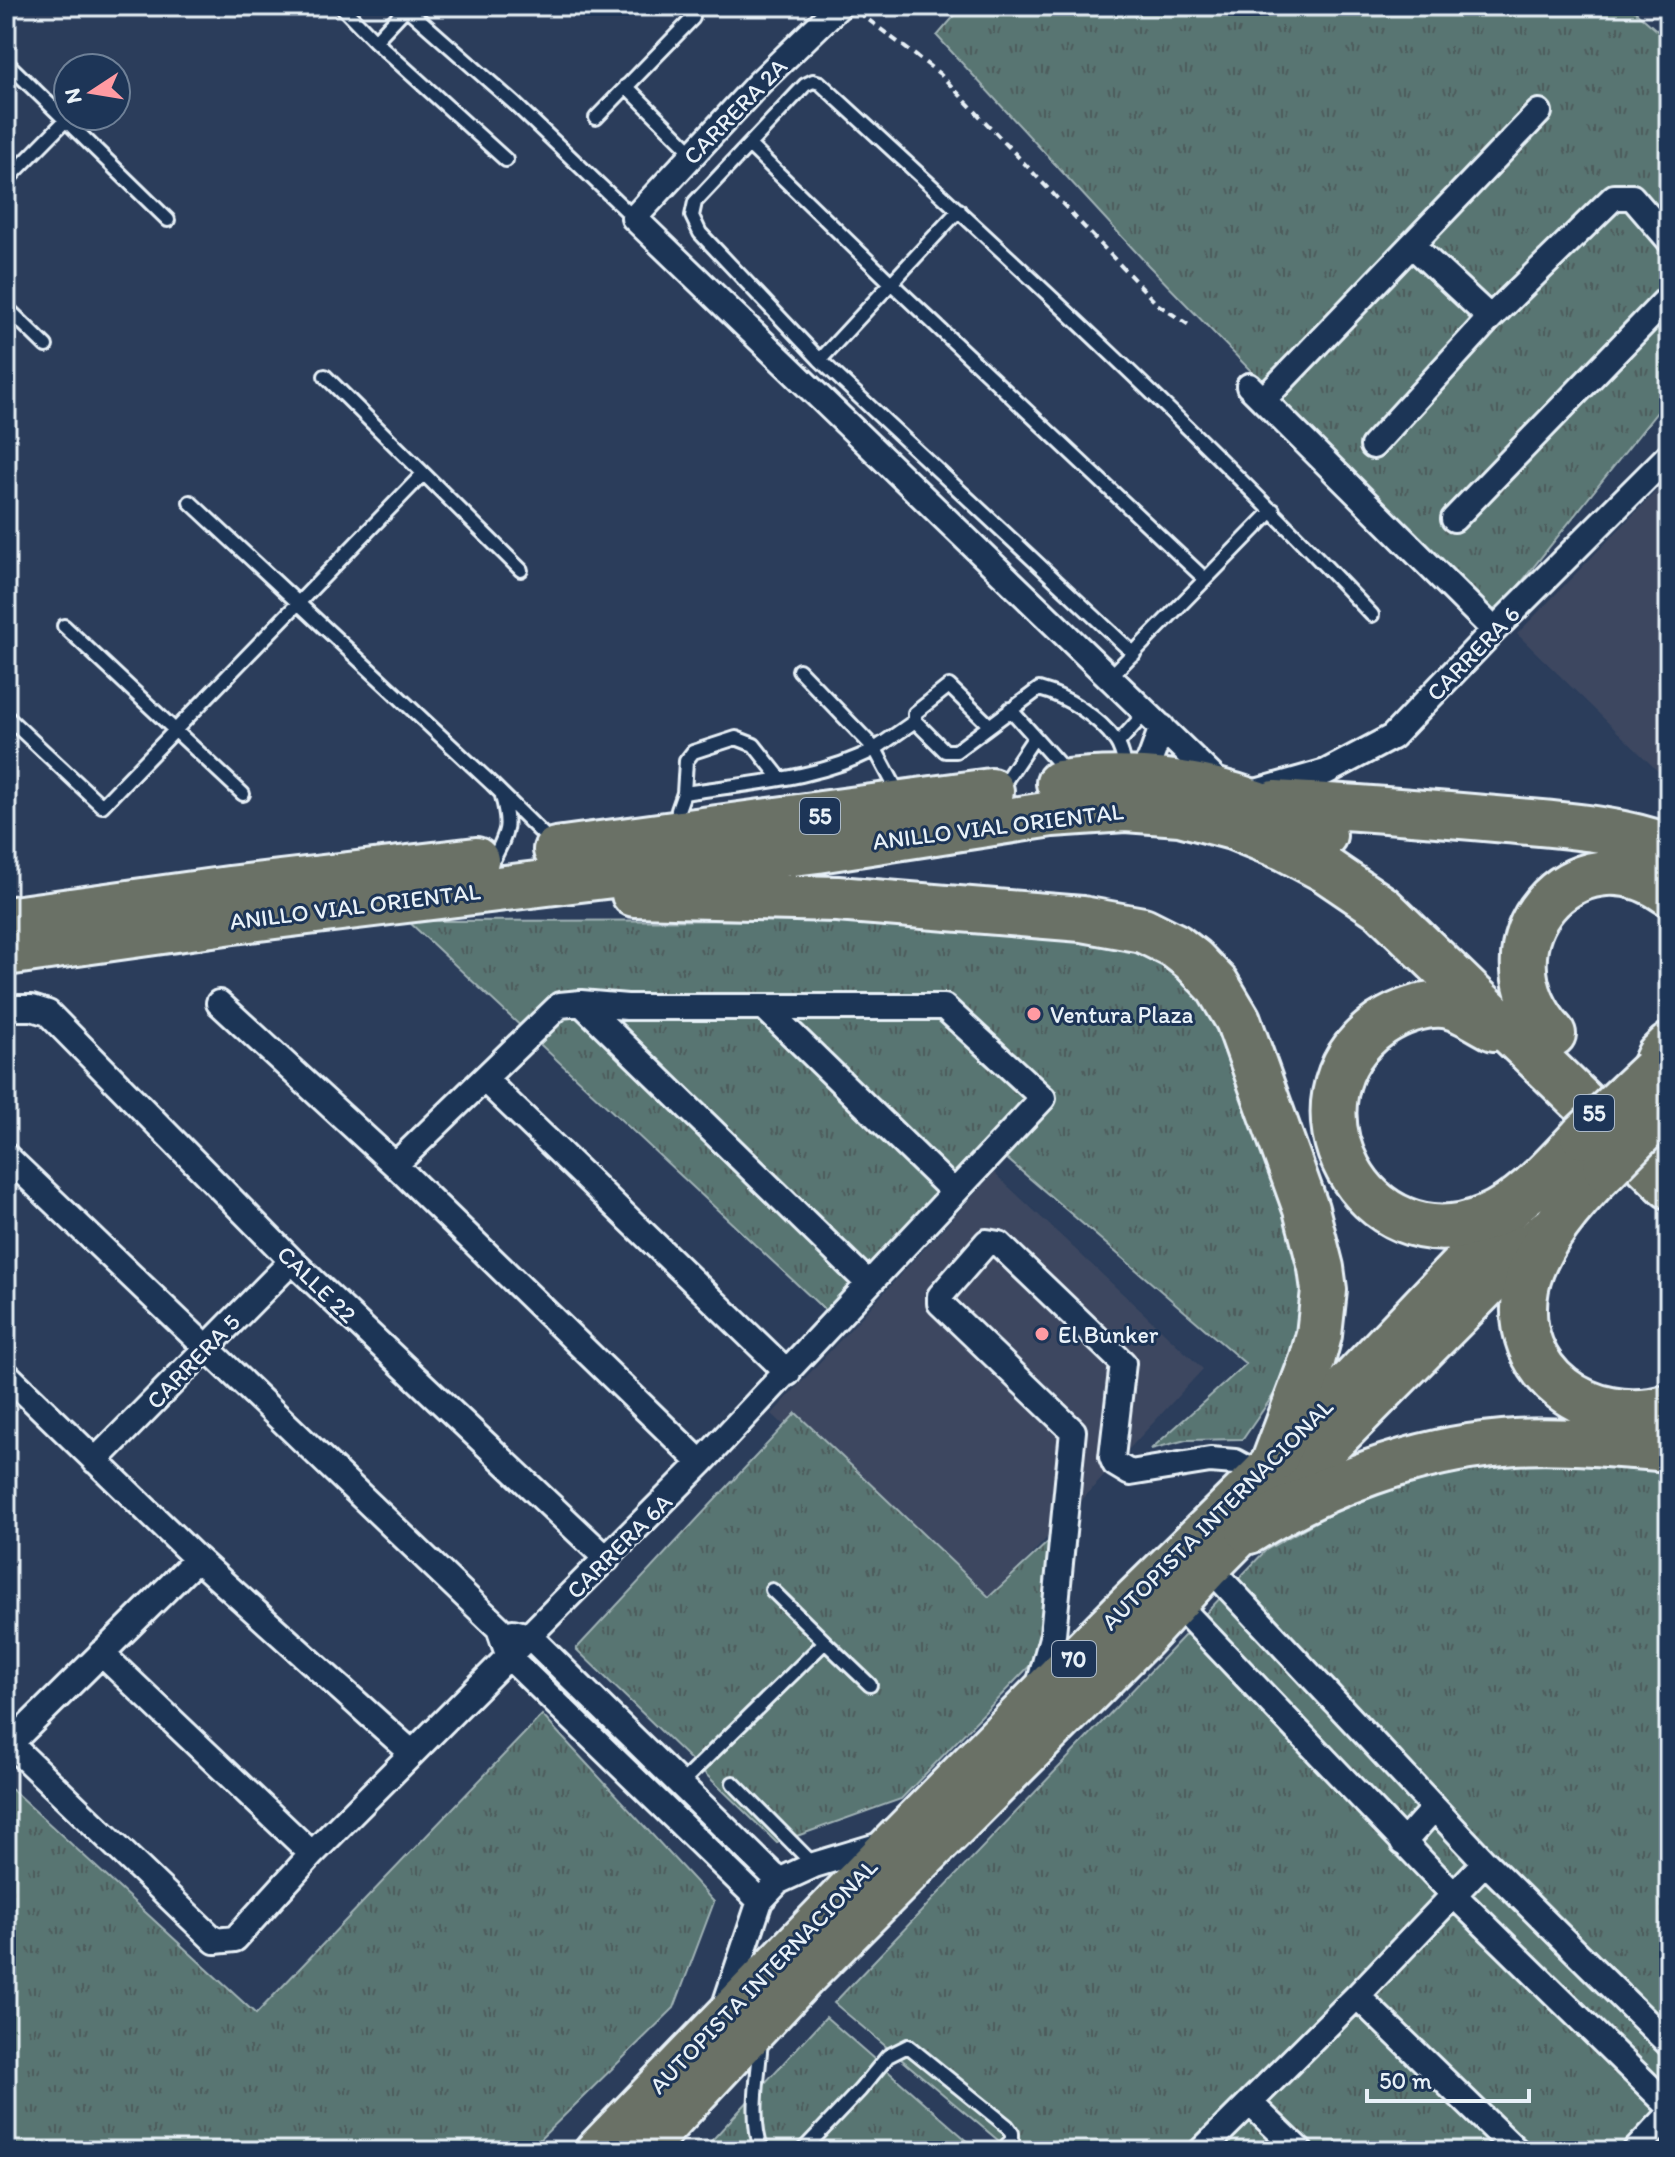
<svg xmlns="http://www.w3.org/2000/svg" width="1675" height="2157" viewBox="0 0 1675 2157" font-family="Itim,sans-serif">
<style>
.built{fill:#3c4760}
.grass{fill:url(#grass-tufts);stroke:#a0b2b5;stroke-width:2}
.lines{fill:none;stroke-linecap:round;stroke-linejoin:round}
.lane-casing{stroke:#e8f1f8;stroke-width:18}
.street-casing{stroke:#e8f1f8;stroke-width:30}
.primary-casing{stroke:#e8f1f8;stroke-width:44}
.highway-casing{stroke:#e8f1f8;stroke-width:50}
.path{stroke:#e8f1f8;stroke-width:4;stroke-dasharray:8 6;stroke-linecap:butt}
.lane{stroke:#1d3557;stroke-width:12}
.street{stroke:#1d3557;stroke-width:24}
.primary{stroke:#6a7166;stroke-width:38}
.highway{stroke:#6a7166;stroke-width:44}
.highway-bridge-casing{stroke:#e8f1f8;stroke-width:50;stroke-linecap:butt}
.highway-bridge{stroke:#6a7166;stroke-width:44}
.poi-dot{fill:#ff9aa2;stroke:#1d3557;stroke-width:3}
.labels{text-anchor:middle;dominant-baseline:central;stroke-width:6;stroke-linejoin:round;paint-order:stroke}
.shield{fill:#1d3557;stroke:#abb9c8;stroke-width:2}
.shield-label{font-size:22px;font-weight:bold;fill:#e8f1f8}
.street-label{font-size:24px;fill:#e8f1f8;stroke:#1d3557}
.poi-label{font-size:24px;fill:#e8f1f8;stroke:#1d3557;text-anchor:start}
</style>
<defs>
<pattern id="grass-tufts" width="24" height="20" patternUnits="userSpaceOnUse" patternTransform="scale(2)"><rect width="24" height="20" fill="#587472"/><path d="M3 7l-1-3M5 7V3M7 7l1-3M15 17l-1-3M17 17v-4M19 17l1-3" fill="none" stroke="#4e5c5c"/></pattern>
</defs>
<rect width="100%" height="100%" fill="#2b3d5b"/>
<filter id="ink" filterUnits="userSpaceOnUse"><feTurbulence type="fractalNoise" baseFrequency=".0125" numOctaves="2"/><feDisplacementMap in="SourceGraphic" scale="16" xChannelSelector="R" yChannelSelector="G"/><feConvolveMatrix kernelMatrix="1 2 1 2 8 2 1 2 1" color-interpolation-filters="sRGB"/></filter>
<g filter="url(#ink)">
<path class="built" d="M1669 478V782L1517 634Z
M994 1173 1203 1369 981 1609 772 1414Z"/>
<path class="grass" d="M963 6H1629L1669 41V397L1492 619 1148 265 937 36Z
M826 920 1073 934 1150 941 1212 996 1300 1241V1317L1287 1375 1243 1439 1186 1440 1151 1449 1246 1364 1006 1158 844 1328 408 921Z
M796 1413 989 1597 1049 1541 1044 1585 1043 1652 901 1799 777 1843 576 1649Z
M1478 1458 1669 1465V2151H1011L834 2003 1266 1550 1393 1478Z
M542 1715 714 1902 674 2008 528 2151H6V1784L256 2014Z
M826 2017 979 2151H702Z"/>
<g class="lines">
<g class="lane-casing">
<path id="lane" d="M341 6 375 41 506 160
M404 6 515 104 634 218
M375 41 406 8
M6 62 168 220
M626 86 693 153
M596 118 693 18
M749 145 891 283 1205 579
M6 181 66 120
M6 307 46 346
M820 360 959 210
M325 376 521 570
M190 502 492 784 552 843
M64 626 243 794
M1134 654 820 360 700 233 692 216 695 202 805 85 813 81 820 83C1008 256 1197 429 1372 615
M799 670 875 749 915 721
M1109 678 1273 510
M1010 709 1066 772
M6 716 102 806 423 474
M988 724 949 686 915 713V721L945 751H956L1039 689C1066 696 1099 717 1116 741 1122 749 1124 761 1126 771
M1118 743 1146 712
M1000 789 1034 738
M684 793 686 761 693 752 736 738 754 745 780 778
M677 825 678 810 684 793C748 783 817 780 875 749L899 794
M494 858C508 831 510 826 502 796
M825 1642 870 1685
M733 1783 814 1865
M680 1784 825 1642 772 1590
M761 2039C759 2074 749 2118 762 2151
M802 2151 860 2090 888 2056 908 2046 1007 2126 1012 2133V2140L1001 2151"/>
</g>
<g class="street-casing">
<path id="street" d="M839 6 759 83 634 218 1223 787
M1413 246 1490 318
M1249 386 1494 630
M1263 400 1539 112
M1373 446 1490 318 1614 197H1632L1669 240
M1454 519 1669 297
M1137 778 1150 760 1162 727
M1259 791 1326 772 1392 737 1494 630 1669 455
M219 1003 395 1165 701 1463
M581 1003 868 1283
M764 1007 954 1192
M6 1008H32L48 1013 292 1261 607 1559
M485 1080 788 1373
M6 1156 499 1628 509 1657 760 1901
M6 1374 197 1559 412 1753
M95 1461 292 1261
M1210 1568 1485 1862 1669 2044
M1178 1605 1455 1896 1669 2106
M513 1632 529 1636 779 1881
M101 1653 312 1854
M1038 1689 1053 1634 1073 1431 940 1303V1296L987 1242 999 1244 1123 1363 1112 1457 1115 1464 1130 1473 1210 1460 1235 1462 1259 1475
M6 1740 215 1941 235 1939 312 1854 701 1463 1043 1098 944 1007H627L581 1003 560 1005 395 1165
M10 1744 197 1559
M1403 1843 1434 1808
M1357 1996 1517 2151
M724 2008 760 1901 779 1881 814 1865 887 1843
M1250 2103 1300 2151
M1201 2151 1357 1996 1485 1862
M1635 2151 1669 2115"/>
</g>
<g class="primary-casing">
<path id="primary" d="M594 2151 893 1841 1119 1612 1259 1475 1518 1203
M644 2151 806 1978 1146 1638 1210 1568 1545 1230"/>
</g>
<g class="highway-casing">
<path id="highway" d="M1059 783C1153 771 1242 787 1324 835
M1275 803C1352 807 1429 813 1507 820 1561 825 1618 828 1669 847
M556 850 991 791
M634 894 837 899 1082 919 1143 930 1175 946 1193 960 1217 985 1238 1020 1306 1209 1321 1268 1324 1290 1319 1335 1312 1361 1275 1459
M6 920 229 889 476 860
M6 953 233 921 818 850 1052 814 1125 809 1180 813 1233 827 1285 848 1326 870 1382 908 1669 1186
M1494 1028C1480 1021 1460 1007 1444 1005 1423 1003 1398 1013 1381 1024 1274 1100 1365 1269 1486 1218 1524 1202 1555 1165 1583 1136
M1553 1034C1472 944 1575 825 1669 893
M1652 1071 1659 1056 1669 1046
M1606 1168C1576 1198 1534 1245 1526 1288 1510 1374 1590 1430 1669 1407
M1249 1531C1323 1485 1415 1450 1503 1443 1558 1438 1614 1445 1669 1449"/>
</g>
<path class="path" d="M858 12 940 74 1157 304 1192 327"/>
<use href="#lane" class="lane"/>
<use href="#street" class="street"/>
<use href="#primary" class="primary"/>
<use href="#highway" class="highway"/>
<g class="highway-bridge-casing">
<path id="highway-bridge" d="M1583 1136 1652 1071
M1606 1168 1669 1104"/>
</g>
<use href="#highway-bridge" class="highway-bridge"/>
</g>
</g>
<g class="poi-dot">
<circle cx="1034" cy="1014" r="8"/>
<circle cx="1042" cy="1334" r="8"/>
</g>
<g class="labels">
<g class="shield">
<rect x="800" y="798" width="40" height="36" rx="6"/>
<rect x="1574" y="1095" width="40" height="36" rx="6"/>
<rect x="1052" y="1641" width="44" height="36" rx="6"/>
</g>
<g class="shield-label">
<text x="820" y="816">55</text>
<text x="1594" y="1113">55</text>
<text x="1074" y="1659">70</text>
</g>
<g class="street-label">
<text transform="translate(735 111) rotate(-46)">CARRERA 2A</text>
<text transform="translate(1473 653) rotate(-46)">CARRERA 6</text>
<text transform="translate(998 826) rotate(-7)">ANILLO VIAL ORIENTAL</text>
<text transform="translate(355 906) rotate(-7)">ANILLO VIAL ORIENTAL</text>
<text transform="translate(317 1284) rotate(44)">CALLE 22</text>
<text transform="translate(193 1361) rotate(-46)">CARRERA 5</text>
<text transform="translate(1217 1514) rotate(-45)">AUTOPISTA INTERNACIONAL</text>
<text transform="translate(619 1546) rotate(-45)">CARRERA 6A</text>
<text transform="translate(763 1976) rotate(-46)">AUTOPISTA INTERNACIONAL</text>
</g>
<g class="poi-label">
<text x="1050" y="1014">Ventura Plaza</text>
<text x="1058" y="1334">El Bunker</text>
</g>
</g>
<rect width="1675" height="2157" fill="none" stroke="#1d3557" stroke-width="32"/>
<rect x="16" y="16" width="1643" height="2125" fill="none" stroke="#e8f1f8" stroke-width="3" filter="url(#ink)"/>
<g transform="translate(92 92) rotate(258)"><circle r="38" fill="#1d3557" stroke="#6e8097" stroke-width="2"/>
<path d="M0-6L14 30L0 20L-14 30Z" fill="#ff9aa2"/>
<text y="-12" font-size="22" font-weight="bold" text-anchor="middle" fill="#e8f1f8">N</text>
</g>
<path d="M1367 2089v12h162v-12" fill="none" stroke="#e8f1f8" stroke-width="4"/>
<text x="1379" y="2089" font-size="24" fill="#e8f1f8" stroke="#1d3557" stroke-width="6" paint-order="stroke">50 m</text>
</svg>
